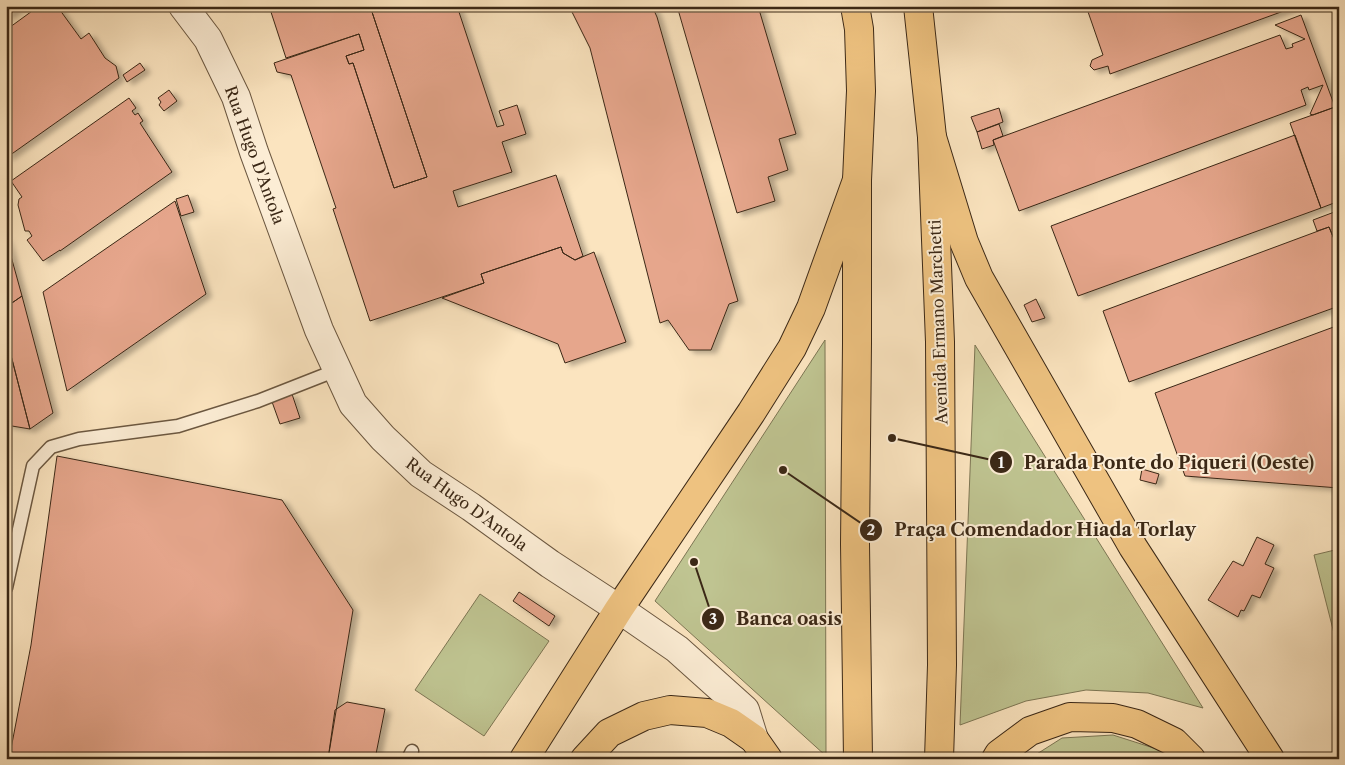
<svg xmlns="http://www.w3.org/2000/svg" width="1345" height="765" viewBox="0 0 1345 765" font-family="'Libre Caslon Text',serif">
<style>
.green{fill:#bfc491;stroke:#7d7654}
.building{fill:#e6a68c;stroke:#3b2816;filter:url(#shadow)}
.lines{fill:none;stroke-linecap:round;stroke-linejoin:round}
.service-casing{stroke:#6b5740;stroke-width:15}
.tertiary-casing{stroke:#6b5740;stroke-width:30}
.primary-casing{stroke:#3b2816;stroke-width:30}
.trunk-casing{stroke:#3b2816;stroke-width:30}
.service{stroke:#fcedd5;stroke-width:12}
.tertiary{stroke:#fcedd5;stroke-width:28}
.primary{stroke:#eec280;stroke-width:28}
.trunk{stroke:#eec280;stroke-width:28}
.labels{text-anchor:middle;dominant-baseline:central;stroke-width:4;stroke-linejoin:round;paint-order:stroke}
.street-label{font-size:16px;fill:#3b2816;stroke:#fcedd5}
.leader{fill:none;stroke:#3b2816;stroke-width:2}
.callout-dot{fill:#3b2816;stroke:#fcedd5;stroke-width:2}
.mark-label{font-size:15px;text-anchor:middle;font-weight:bold;fill:#fff}
.callout-label{font-size:18px;text-anchor:middle;font-weight:bold;fill:#3b2816;stroke:#fcedd5;stroke-width:4;stroke-linejoin:round;paint-order:stroke}
</style>
<defs>
<filter id="shadow"><feDropShadow dx="5.5" dy="3" stdDeviation="2.5" flood-color="#0004"/></filter>
</defs>
<rect width="100%" height="100%" fill="#fbe4bf"/>
<filter id="stains"><feTurbulence type="fractalNoise" baseFrequency=".004" numOctaves="4"/><feColorMatrix values="0 0 0 0 .2 0 0 0 0 .09 0 0 0 0 .02 0 0 0 .5 -.17"/></filter>
<radialGradient id="worn" r=".72"><stop offset=".6" stop-color="#630" stop-opacity="0"/><stop offset="1" stop-color="#630" stop-opacity=".3"/></radialGradient>
<path class="green" d="M825 340 826 756 655 601Z
M975 345 1203 708 1148 693 1086 690 1026 701 960 725Z
M1339 549V653L1314 555Z
M480 594 549 641 484 736 415 690Z
M1113 735 1163 751 1169 759H1029L1062 738Z"/>
<path class="building" d="M6 6H21L6 17Z
M39 6H57L81 39 89 33 105 58 116 66 119 78 6 158V30Z
M269 6H370L427 177 394 188 353 63 349 64 346 56 364 50 359 34 286 58Z
M370 6H457L497 127 504 125 499 111 517 105 526 134 502 142 512 172 453 191 458 207 556 175 583 256 575 260 563 253 561 247 481 274 484 283 370 321 333 209 336 208 291 75 277 72 274 63 359 34 364 50 346 56 349 64 353 63 394 188 427 177Z
M569 6H652L657 17 738 301 729 304 711 350H689L668 320 660 323 590 48Z
M677 6H758L796 134 779 139 788 170 768 177 775 201 737 213Z
M1086 6H1291L1292 8 1110 74 1108 66 1094 70 1090 66 1092 60 1103 55Z
M1301 15 1335 107 1313 115 1310 114 1323 85 1309 90 1308 87 1301 90 1306 105 1019 211 993 140 1280 35 1286 49 1293 47 1292 44 1305 39 1275 25Z
M140 63 145 70 127 82 123 75Z
M169 90 177 101 164 111 159 105 161 102 158 98Z
M129 98 136 108 132 111 135 115 138 113 143 121 140 123 172 172 60 251V250L43 261 27 240 32 236 29 231H25L18 205 19 199 22 197 11 181Z
M1335 107 1339 116V211H1337L1334 203 1321 208 1290 123Z
M999 108 1003 122 977 132 971 117Z
M999 124 1003 136 993 140 994 145 982 149 977 132Z
M1295 135 1321 208 1078 296 1051 226Z
M188 195 194 212 181 216 176 199Z
M175 201 206 294 67 391 43 292Z
M1337 211H1339V251L1329 227 1317 231 1313 220Z
M1329 227 1339 251V306L1129 382 1103 311Z
M6 238 22 296 6 307Z
M561 247 563 253 575 260 594 252 626 342 565 363 558 344 442 298 484 283 481 274Z
M22 296 53 413 30 429 6 336V307Z
M1036 299 1045 318 1032 322 1024 305Z
M1339 325V488L1185 476 1155 393Z
M6 336 30 429 6 425Z
M292 394 300 418 280 424 271 399Z
M57 456 282 500 353 610 328 759H9L31 645Z
M1142 469 1159 474 1156 484 1140 480Z
M1257 537 1274 545 1265 564 1274 568 1260 598 1252 595 1244 611 1241 610 1238 617 1208 600 1233 561 1243 566Z
M519 592 555 616 549 626 513 601Z
M347 702 385 709 375 759H328L335 710Z"/>
<g class="lines">
<g class="service-casing">
<path id="service" d="M6 588 33 466 51 447 79 439 178 426 258 401 337 370
M408 759 412 751"/>
</g>
<g class="tertiary-casing">
<path id="tertiary" d="M183 6 208 39 236 97 254 152 319 330 353 404 383 438 421 474 471 507 550 564 619 609 677 649 745 710 754 739"/>
</g>
<g class="primary-casing">
<path id="primary" d="M855 6 859 29 861 91 857 180V343L855 544 858 759
M918 6 932 137 940 342 942 665 939 759"/>
</g>
<g class="trunk-casing">
<path id="trunk" d="M932 137 964 242 979 278 1133 547 1270 759
M524 759 619 609 751 413 792 348 811 308 857 180
M585 759 609 733 644 716 670 710 707 713 731 723 754 739 768 759
M996 759 999 754 1030 731 1070 717 1113 718 1137 724 1174 742 1191 759"/>
</g>
<use href="#service" class="service"/>
<use href="#tertiary" class="tertiary"/>
<use href="#primary" class="primary"/>
<use href="#trunk" class="trunk"/>
</g>
<g class="labels">
<g class="street-label">
<text transform="translate(255 155) rotate(70)">Rua Hugo D'Antola</text>
<text transform="translate(938 322) rotate(-92)">Avenida Ermano Marchetti</text>
<text transform="translate(467 504) rotate(36)">Rua Hugo D'Antola</text>
</g>
</g>
<path class="leader" d="M892 438L1001 462M783 470L871 530M694 562L713 619"/>
<g class="callout-dot">
<circle cx="892" cy="438" r="5"/>
<circle cx="783" cy="470" r="5"/>
<circle cx="694" cy="562" r="5"/>
<circle cx="1001" cy="462" r="12"/>
<circle cx="871" cy="530" r="12"/>
<circle cx="713" cy="619" r="12"/>
</g>
<g class="mark-label">
<text x="1001" y="468">1</text>
<text x="871" y="535">2</text>
<text x="713" y="624">3</text>
</g>
<g class="callout-label">
<text x="1169" y="469">Parada Ponte do Piqueri (Oeste)</text>
<text x="1045" y="536">Praça Comendador Hiada Torlay</text>
<text x="789" y="625">Banca oasis</text>
</g>
<rect width="1345" height="765" fill="none" stroke="#fbe4bf" stroke-width="25"/>
<rect x="8" y="8" width="1330" height="750" fill="none" stroke="#3b2816" stroke-width="2.5"/>
<rect x="12" y="12" width="1320" height="740" fill="none" stroke="#3b2816"/>
<rect width="100%" height="100%" filter="url(#stains)"/>
<rect width="100%" height="100%" fill="url(#worn)"/>
</svg>
